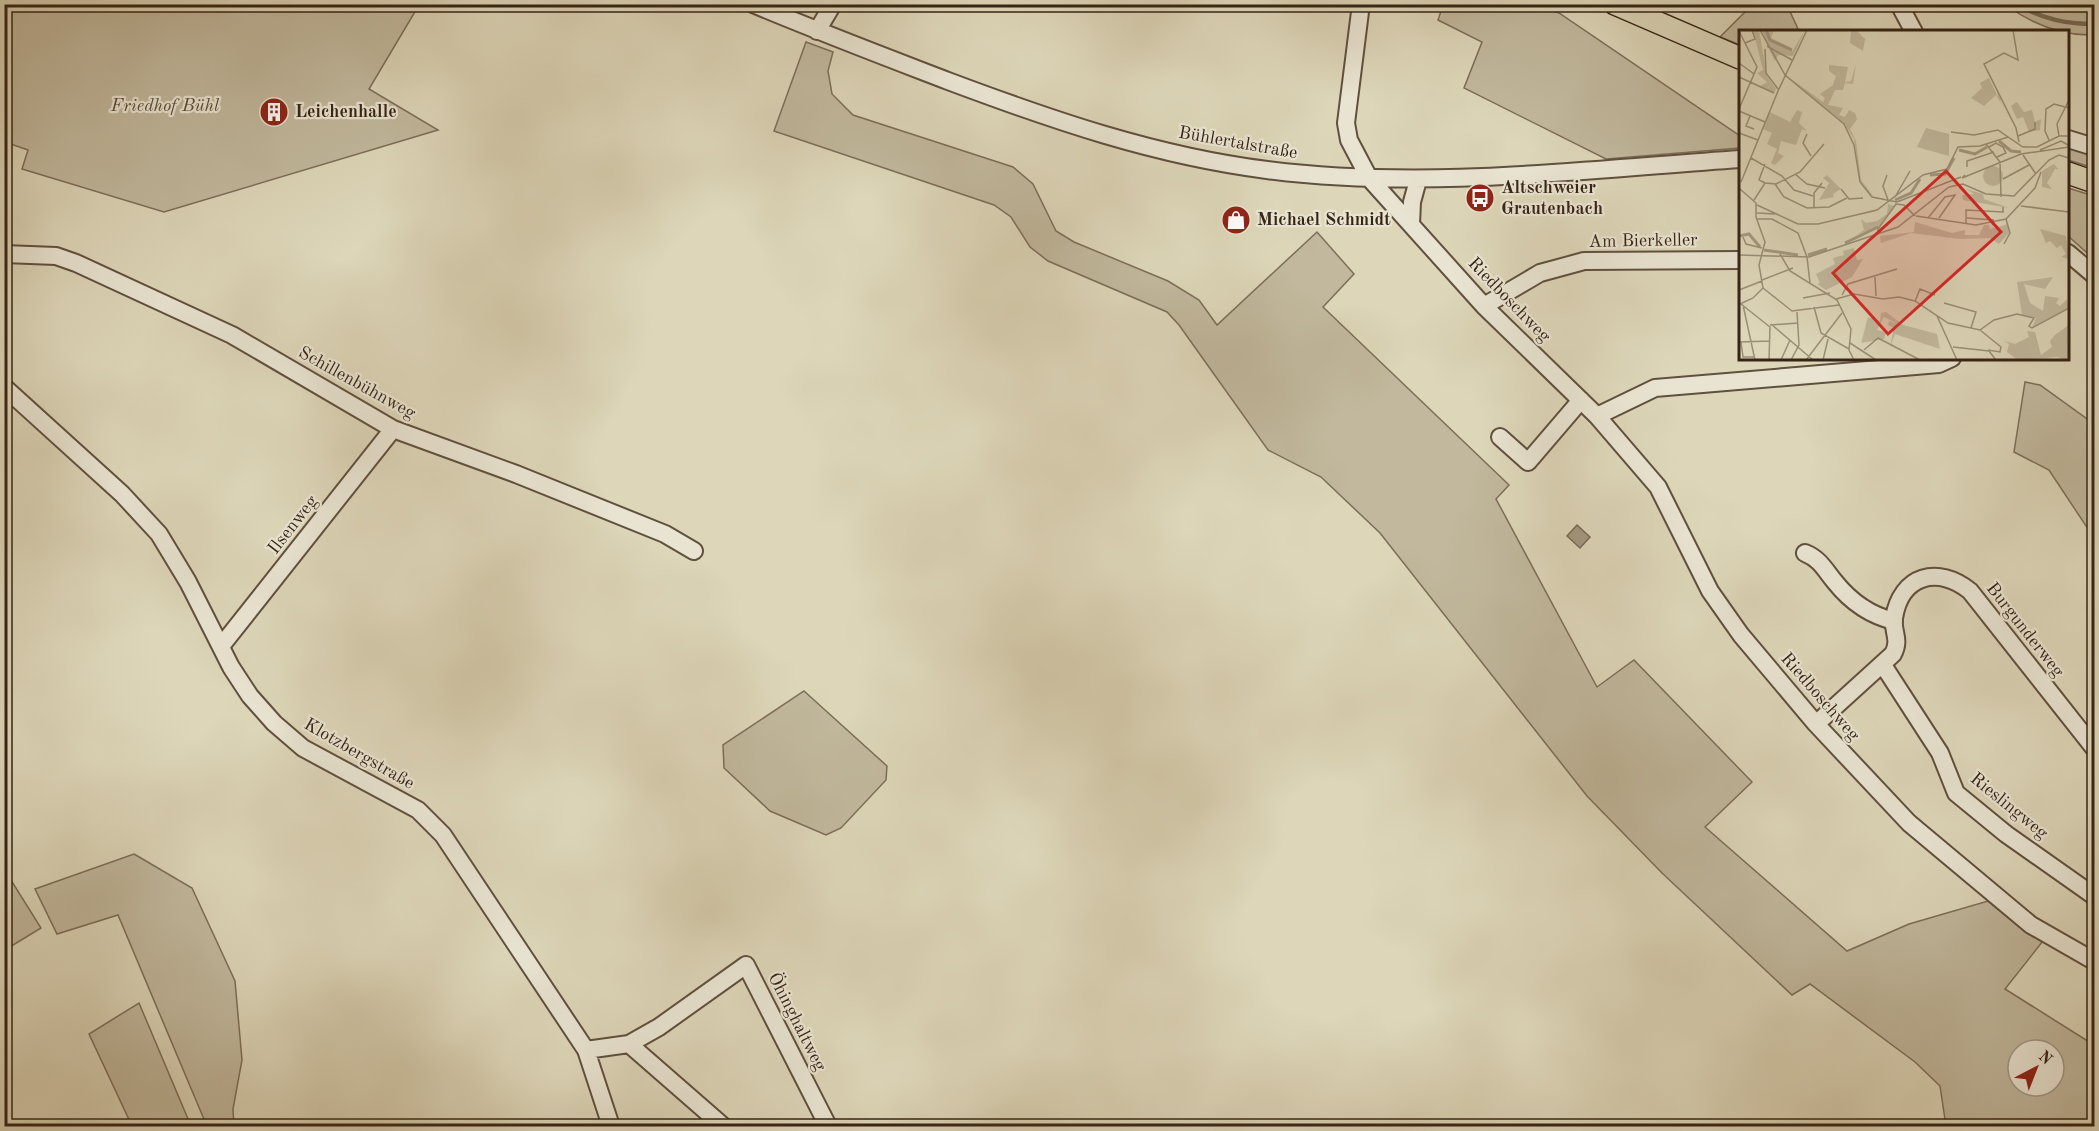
<svg xmlns="http://www.w3.org/2000/svg" width="2099" height="1131" viewBox="0 0 2099 1131" font-family="'Old Standard TT',serif">
<style>
.green{fill:#c1b89d;stroke:#7c6e59;stroke-width:1.5;fill-rule:evenodd}
.water{fill:#a49981;stroke:#786a56;stroke-width:1.5}
.lines{fill:none;stroke-linecap:round;stroke-linejoin:round}
.stream{stroke:#786a56;stroke-width:4.5}
.minor-casing{stroke:#60503e;stroke-width:20}
.major-casing{stroke:#362415;stroke-width:24}
.minor{stroke:#e9e4d2;stroke-width:16}
.major{stroke:#ddd6b9;stroke-width:21}
.labels{text-anchor:middle;dominant-baseline:central;stroke-width:4.5;stroke-linejoin:round;paint-order:stroke}
.park-label{font-size:18px;font-style:italic;fill:#594937;stroke:#e9e4d2}
.poi-label{font-size:18px;font-weight:bold;fill:#362415;stroke:#e9e4d2;text-anchor:start}
.street-label{font-size:18px;fill:#362415;stroke:#e9e4d2}
.inset-river{fill:none;stroke:#a49981;stroke-width:3}
.inset-road{fill:none;stroke:#9a8f77;stroke-width:1.5}
.view{fill:#d62828;fill-opacity:0.15;stroke:#d62828;stroke-width:3}
.inset-edge{fill:none;stroke:#362415;stroke-width:3}
</style>
<rect width="100%" height="100%" fill="#ddd6b9"/>
<filter id="stains"><feTurbulence type="fractalNoise" baseFrequency=".00333" numOctaves="4"/><feColorMatrix values="0 0 0 0 .2 0 0 0 0 .09 0 0 0 0 .02 0 0 0 .5 -.17"/></filter>
<radialGradient id="worn" r=".72"><stop offset=".6" stop-color="#630" stop-opacity="0"/><stop offset="1" stop-color="#630" stop-opacity=".3"/></radialGradient>
<path class="green" d="M4 5H419L369 89 438 130 164 212 22 169 28 150 5 142Z
M1443 5H1536L1559 13 1740 136V148L1606 159 1464 88 1482 42 1438 20Z
M1752 5H1787L1799 31 1740 32V45L1720 37Z
M2006 5H2094V35C2063 36 2032 24 2006 5Z
M806 42 833 52 828 71 832 94 853 115 1013 167 1033 184 1056 231 1074 242 1168 281 1199 300 1217 325 1317 232 1354 274 1323 307 1509 485 1496 499 1597 687 1634 660 1752 782 1705 827 1847 951 1909 924 1988 901 2043 941 2005 989 2094 1045V1126H1946L1940 1086 1915 1062 1810 984 1792 995 1662 873 1587 796 1380 533 1321 477 1268 450 1179 325 1167 312 1048 261 1030 247 1011 217 994 205 774 131ZM2018 1050H2054V1086H2018Z
M2068 141 2094 148V168L2068 160Z
M2068 188 2094 196V259L2068 236Z
M2025 382 2040 385 2094 424V538L2049 470 2014 452Z
M804 691 887 766 886 780 841 828 826 835 770 811 724 768 723 745Z
M134 854 192 888 235 981 242 1060 233 1109 234 1126H204L206 1124 118 915 57 934 35 889Z
M4 869 41 928 5 950H4Z
M139 1003 191 1126H132L89 1034Z"/>
<path class="water" d="M1577 525 1590 537 1580 548 1567 536Z"/>
<g class="lines">
<path class="stream" d="M2017 4C2042 19 2066 24 2094 24"/>
<g class="minor-casing">
<path id="minor" d="M753 4C817 31 883 56 948 81 1052 120 1156 156 1267 170 1424 190 1583 170 1740 159
M1361 4 1346 123 1349 140 1369 178 1484 306 1597 416 1658 487 1710 591 1741 635 1816 724 1909 823 2031 925 2094 961
M1899 4 1914 32
M817 31 833 4
M2068 139 2094 147
M1411 224 1412 202 1418 180
M2068 253 2094 275
M4 254 56 256 76 263 232 335 393 429 516 474 665 534 694 551
M1484 306 1540 273 1584 261 1740 260
M4 387 122 494 159 534 188 582 231 667 250 696 274 723 303 748 418 810 443 835 586 1050 611 1126
M1597 416 1655 388 1939 364 1952 358
M1500 437 1528 462 1581 400
M1805 553C1820 559 1825 570 1835 582 1851 602 1869 615 1894 621
M222 645 393 429
M1883 665 1940 753 1956 793 2006 834 2094 896
M1816 724 1893 654C1901 639 1892 632 1894 618 1901 575 1938 565 1970 591L2094 748
M629 1044 723 1126
M586 1050 629 1044 659 1027 746 965 828 1126"/>
</g>
<g class="major-casing">
<path id="major" d="M1615 4 1740 58
M2068 173 2094 182"/>
</g>
<use href="#minor" class="minor"/>
<use href="#major" class="major"/>
</g>
<defs>
<g id="building-disc" transform="scale(1.5)"><circle r="9.5" fill="#8f2418" stroke="#e9e4d2"/><path d="M-4-6H4V6H1V3H-1V6H-4ZM-2.5-4.3h1.7v1.8h-1.7ZM.8-4.3h1.7v1.8H.8ZM-2.5-1h1.7V.8h-1.7ZM.8-1h1.7V.8H.8Z" fill="#fff"/></g>
<g id="bus-disc" transform="scale(1.5)"><circle r="9.5" fill="#8f2418" stroke="#e9e4d2"/><path d="M-5-6H5V4H4V6H2V4H-2V6H-4V4H-5ZM-3.5-4V0h7V-4ZM-3.5 1.2v1.5H-2V1.2ZM2 1.2v1.5H3.5V1.2Z" fill="#fff"/></g>
<g id="shop-disc" transform="scale(1.5)"><circle r="9.5" fill="#8f2418" stroke="#e9e4d2"/><path d="M-5-2.5h2.3a2.7 3.5 0 0 1 5.4 0H5L5.5 6h-11ZM-1.5-2.5h3a1.5 2.3 0 0 0-3 0Z" fill="#fff"/></g>
</defs>
<g fill-rule="evenodd">
<use href="#building-disc" x="274" y="112"/>
<use href="#bus-disc" x="1480" y="198"/>
<use href="#shop-disc" x="1236" y="220"/>
</g>
<g class="labels">
<g class="park-label">
<text x="165" y="106">Friedhof Bühl</text>
</g>
<g class="poi-label">
<text x="295" y="112">Leichenhalle</text>
<text x="1501" y="188">Altschweier<tspan x="1501" dy="21">Grautenbach</tspan></text>
<text x="1257" y="220">Michael Schmidt</text>
</g>
<g class="street-label">
<text transform="translate(1238 143) rotate(10)">Bühlertalstraße</text>
<text transform="translate(1643 241) rotate(-1)">Am Bierkeller</text>
<text transform="translate(1509 300) rotate(46)">Riedboschweg</text>
<text transform="translate(357 383) rotate(29)">Schillenbühnweg</text>
<text transform="translate(293 525) rotate(-52)">Ilsenweg</text>
<text transform="translate(2025 630) rotate(52)">Burgunderweg</text>
<text transform="translate(1820 697) rotate(49)">Riedboschweg</text>
<text transform="translate(359 754) rotate(30)">Klotzbergstraße</text>
<text transform="translate(2009 806) rotate(39)">Rieslingweg</text>
<text transform="translate(797 1022) rotate(63)">Öhinghaltweg</text>
</g>
</g>
<g transform="translate(1739 30)">
<rect width="330" height="330" fill="#ddd6b9"/>
<path d="M14 0H20L28 46 37 59 35 63 21 56 28 52 18 43 24 40ZM21 0H35L32 8 53 18V22L66 0 54 26 39 25 36 31ZM112 0H117L126 9 124 21 111 13ZM247 33 262 70 261 71 267 81 257 65 245 76 232 68 243 58 241 53 250 48 248 44 258 65 260 67ZM117 34 114 54 106 53 104 60H96L89 75 104 78 100 85 106 87 110 80 116 83 118 89 111 99 117 111 122 150 135 167 148 172 135 167 124 157 121 150 120 145 115 109 104 92 48 46 84 72 86 68 81 64 94 55 97 46 90 41V35L109 37 106 52 112 51ZM278 72 285 82 293 80 296 92 302 89 301 100 290 102 284 87 278 89 272 76ZM58 80 63 82 60 93 68 101 63 99 57 115 42 111 39 123 45 126 36 135 32 133 38 119 28 114 33 103 24 99 31 82 51 92ZM187 98 210 104V126L178 117ZM315 134 319 139H316L308 153 313 159 303 157V141ZM244 146a10 10 0 1 1 20 0a10 10 0 1 1-20 0ZM88 145 102 159 94 164 95 167 80 170 90 153 84 148ZM227 159 244 164 245 169 270 178 224 170 223 165 235 164ZM149 174 155 176 141 196 117 205 125 200 122 189 127 193 138 191 148 184ZM176 192 213 203 226 200V205H240L245 195H250L251 199 269 194 270 203 260 214 251 208 221 209 172 203 142 213 141 206 175 202ZM301 199 327 206 330 229 322 227 327 224 322 215 318 218 311 211 307 213ZM115 218 118 230 124 229 113 247 87 260 78 254 81 253 77 244 96 234 94 228 105 225 104 221ZM314 247 306 259 285 254 291 273 304 281 306 266 320 268 317 273 321 276 328 269 330 277 293 298 297 288 283 285 278 252ZM147 282 164 295 198 304 201 319 156 304 151 317 155 298 149 295 150 291 159 294 145 287 138 300 147 302 145 309 122 313 129 287 141 291 142 283ZM330 295V330L318 327 279 330 268 322 270 314 265 311 276 314 290 307 288 301 296 302 302 325 313 317 311 311 316 305Z" fill="#c1b89d"/>
<path class="inset-river" d="M27 0 31 10 53 20M260 111 272 121 282 122M220 120 236 124 248 117M191 145 206 144 215 128M156 170 172 163 181 149M0 206 10 204 21 217M106 213 139 197M25 220 59 225M69 225 88 219"/>
<path class="inset-road" d="M21 0 46 45 105 94 115 115 121 152 133 167 158 172 222 147M274 0 279 30 265 23 245 34 277 98 280 112M0 1 18 37 0 79M6 13 16 9 13 0M28 16 53 30M26 19 27 43 39 59M0 33 15 44M0 47 35 63M39 61 68 0M0 81 26 92M11 86 7 96 15 99M212 102 235 105 259 100 269 107M0 103 19 110M68 104 64 113 72 126M279 106 296 99V92M320 106 318 94 330 70M310 110 306 101 307 79 315 74 330 78M247 114 261 132 262 167M250 117 257 113 264 117 267 123 258 127M301 120 322 111 329 115M284 125 297 144M12 128 43 146 55 160 74 166M228 137V131L255 122M56 144 68 154 86 158M148 145 144 156 149 170M226 145 223 148 282 124 330 117M264 149 290 135M2 152 39 61M26 153 20 150 26 134M36 154 45 167 68 178 90 177 108 168M102 159 110 169 124 168M156 167 171 141M15 170 26 153 37 154 61 142 85 114M18 175 59 194H79L138 180 184 145 208 139 219 117 241 116 269 107 284 117H298L320 106H330M282 176 330 182M75 178V163L83 153M18 183 36 184M177 186 237 195 267 189 296 158 302 142M189 188 206 167 216 165 200 188M228 188 255 190M18 189H33L59 203 68 227 71 253M227 194V180L264 182V177M139 205V199L157 174 165 175 176 186M4 207 7 214 23 218M265 214 271 203 267 189M41 224 51 241 98 270 112 299 110 320 115 330M0 225 70 227 159 197 210 157 224 154 247 164 275 166 310 130 320 125 330 128M136 247 137 266M23 250 54 238M24 258 53 281 100 275M0 260 23 251M103 265 109 254 158 239M64 268 91 263M97 269 115 264 144 269 160 267 176 271 209 293 241 300 255 290 278 284 295 288 290 296 293 298 330 278M176 271 181 259 196 265M205 273 237 282 232 298M1 274 14 268 24 258 20 235 26 212 17 187V173L1 159M2 274 31 297 30 330M4 275 16 330M75 277 82 303 110 319M198 286 218 330M32 294 74 330M31 295 59 293M241 300 262 317 261 322 249 320M0 312 31 311M2 312 4 327H15M111 313 137 330M214 317 250 321 257 330M125 320 139 308 181 330M42 330 51 310M52 330 60 315 58 282M67 330 103 283M84 330 89 309M268 330H291"/>
<path class="view" d="M207 141 262 202 149 304 94 243Z"/>
<rect width="330" height="330" class="inset-edge"/>
</g>
<rect width="2099" height="1131" fill="none" stroke="#ddd6b9" stroke-width="24"/>
<rect x="6" y="6" width="2087" height="1119" fill="none" stroke="#362415" stroke-width="3"/>
<rect x="12" y="12" width="2075" height="1107" fill="none" stroke="#362415" stroke-width="1.5"/>
<g transform="translate(2036 1068) rotate(42)"><circle r="28" fill="#e9e4d2" stroke="#a19786" stroke-width="1.5"/>
<path d="M0-4.5L10 22L0 15L-10 22Z" fill="#8f2418"/>
<text y="-9" font-size="16" font-weight="bold" text-anchor="middle" fill="#362415">N</text>
</g>
<rect width="100%" height="100%" filter="url(#stains)"/>
<rect width="100%" height="100%" fill="url(#worn)"/>
</svg>
